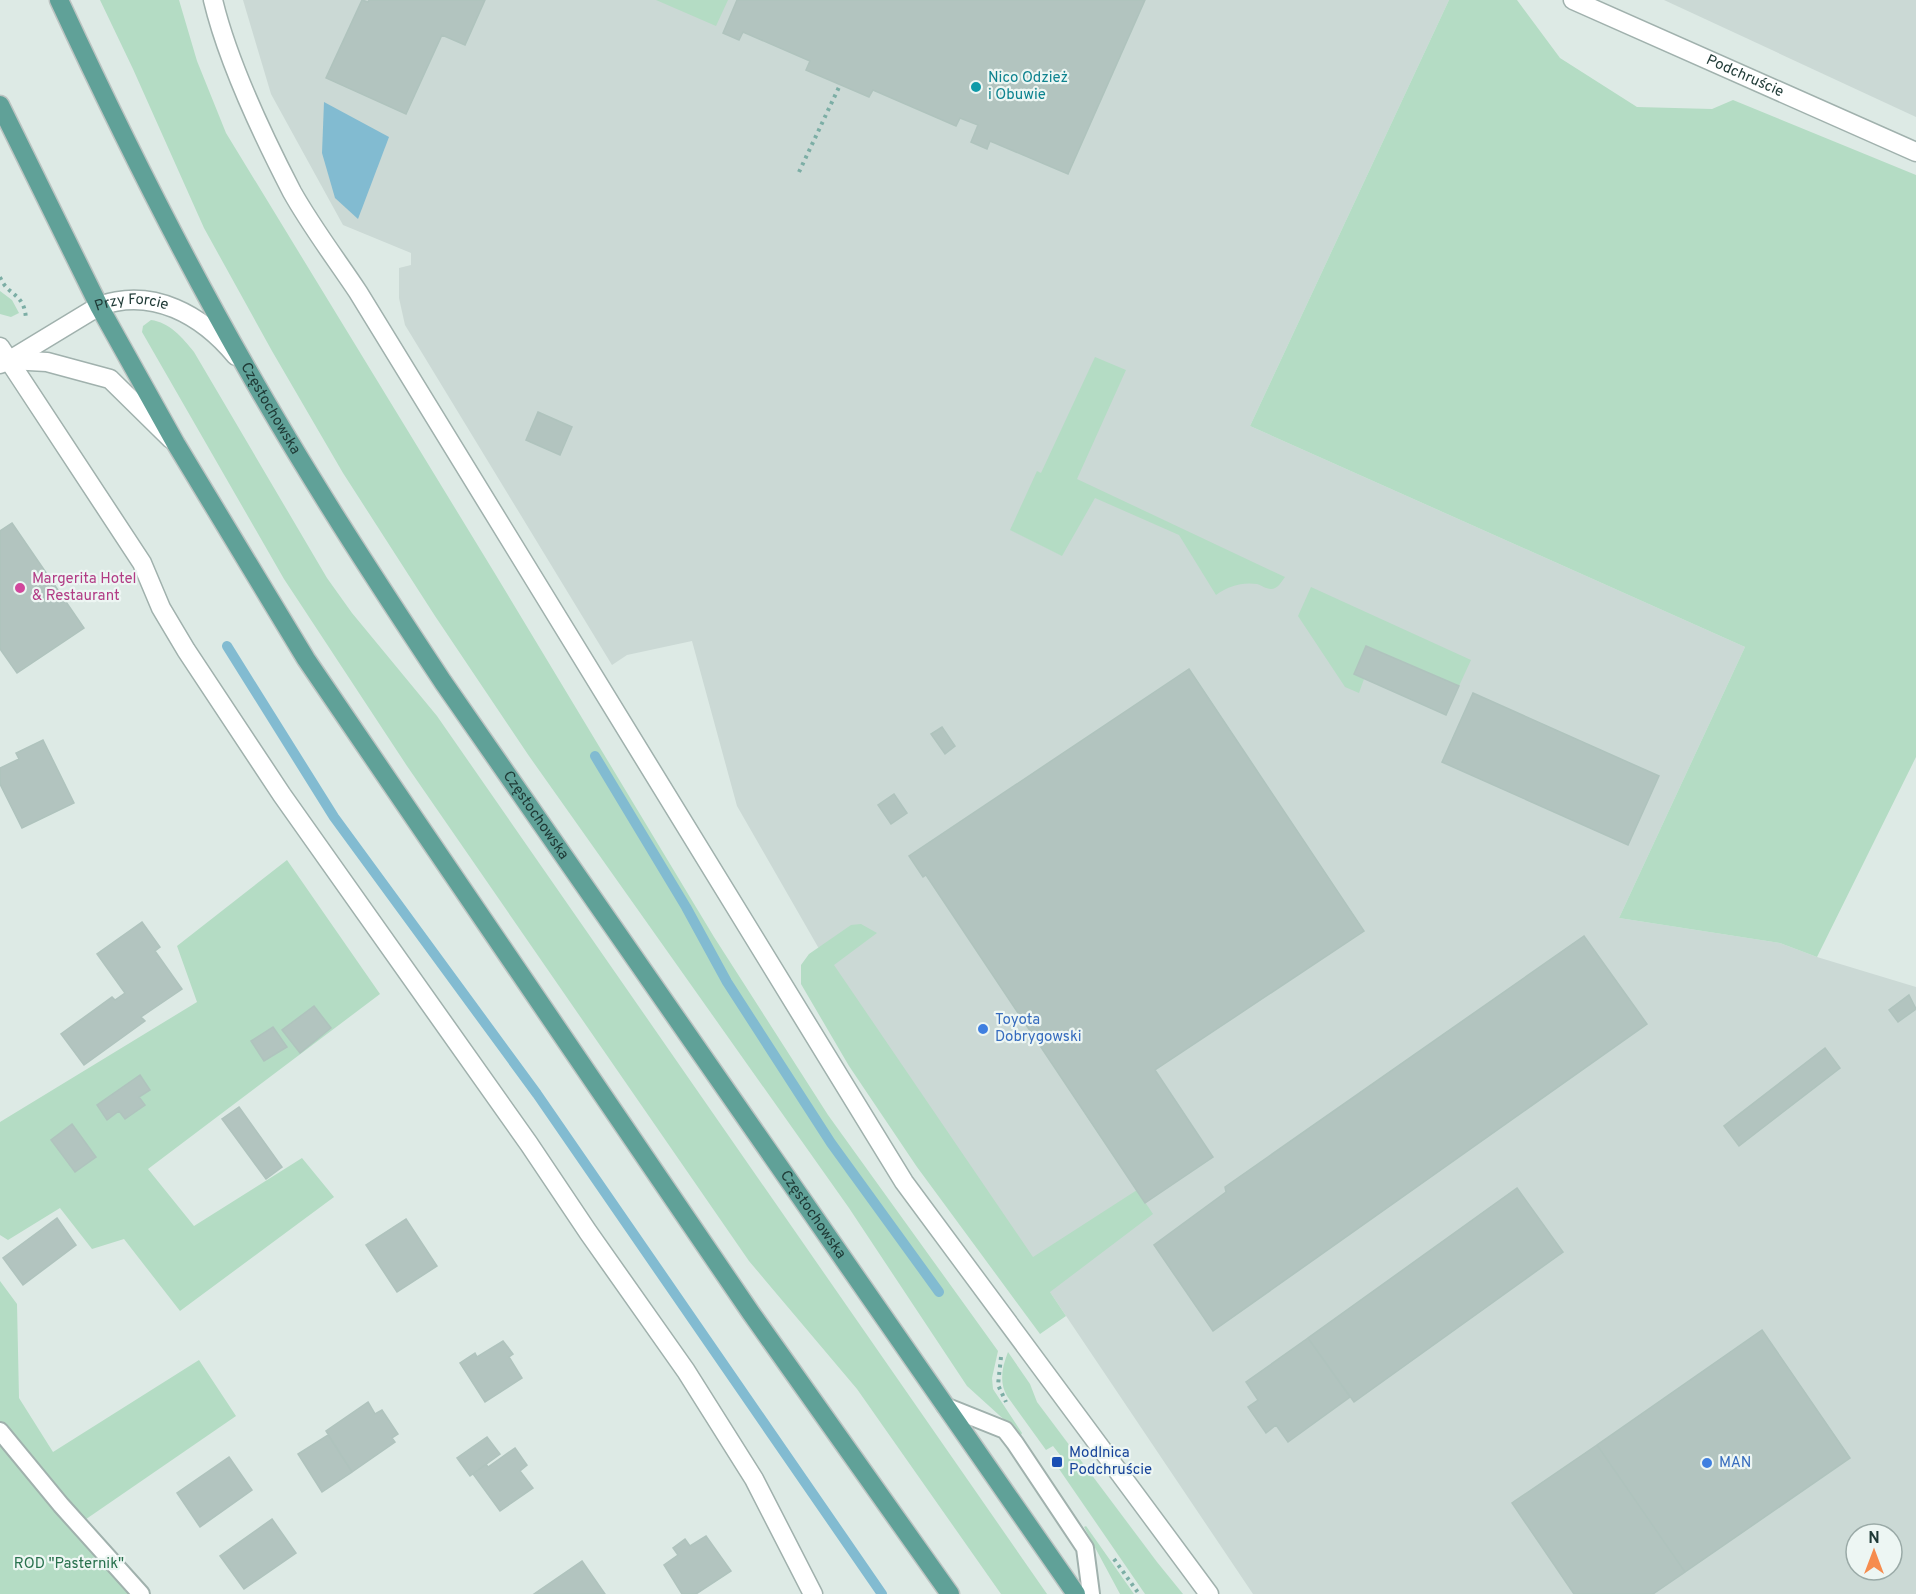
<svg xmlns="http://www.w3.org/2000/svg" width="1916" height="1594" viewBox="0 0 1916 1594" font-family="Overpass,sans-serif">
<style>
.built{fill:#cbd9d5;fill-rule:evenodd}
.green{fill:#b4dcc4;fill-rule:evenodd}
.water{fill:#82bbd1}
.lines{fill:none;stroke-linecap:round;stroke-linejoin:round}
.stream{stroke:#82bbd1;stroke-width:10}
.building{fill:#b2c4bf;stroke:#afc3bd;stroke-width:1.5}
.service-casing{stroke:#a0b1ad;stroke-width:20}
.minor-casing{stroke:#a0b1ad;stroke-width:21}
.tertiary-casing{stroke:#a0b1ad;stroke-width:21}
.primary-casing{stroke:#bcc4c2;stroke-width:21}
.path{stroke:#7caea5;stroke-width:4;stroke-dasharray:3 4.5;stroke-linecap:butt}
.service{stroke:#fff;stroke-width:16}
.minor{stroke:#fff;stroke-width:18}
.tertiary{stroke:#fff;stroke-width:18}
.primary{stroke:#60a198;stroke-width:18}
.culture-dot{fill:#0f9aa8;stroke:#edf6f3;stroke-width:2}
.hotel-dot{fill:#d1479c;stroke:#edf6f3;stroke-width:2}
.shop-dot{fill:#3f7fe0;stroke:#edf6f3;stroke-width:2}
.transit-dot{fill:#1a4fb4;stroke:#edf6f3;stroke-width:2}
.labels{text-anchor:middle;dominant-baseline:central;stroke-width:4.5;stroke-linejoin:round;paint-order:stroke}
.street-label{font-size:15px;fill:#1e3935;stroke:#edf6f3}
.culture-label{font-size:15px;fill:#0d838f;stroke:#edf6f3;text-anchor:start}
.hotel-label{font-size:15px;fill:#b23c85;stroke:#edf6f3;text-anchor:start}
.shop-label{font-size:15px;fill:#366cbe;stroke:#edf6f3;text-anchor:start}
.transit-label{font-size:15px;fill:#164399;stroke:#edf6f3;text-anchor:start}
.park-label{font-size:15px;fill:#28714d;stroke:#edf6f3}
</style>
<rect width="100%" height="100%" fill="#ddeae5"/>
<path class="built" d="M243 0H1449L1250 426 1745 647 1619 918 1780 943 1817 957 1916 987V1594H1253L818 947 737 806 692 641 627 655 612 665 405 325 399 298V268L411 265V253L343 225 271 94ZM1856 1534H1892V1570H1856Z
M1664 0H1916V117Z"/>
<path class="green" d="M100 0H179L197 61 226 133 494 572 714 937 828 1115 998 1351 992 1378 993 1389 1022 1433 1021 1435 967 1386 849 1208 529 756 435 616 343 473 272 351 204 228 133 69Z
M656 0H728L716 26Z
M1449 0H1517L1560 58 1637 107 1712 109 1733 100 1916 175V757L1817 957 1780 943 1619 918 1745 647 1250 426Z
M0 291 12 300 19 313 11 317 0 314Z
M151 320C169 322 183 338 194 352L327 578 352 613 437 716 1047 1594H1001L857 1389 749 1261 407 766 284 579 142 332 143 326Z
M1095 357 1126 370 1077 479 1285 577C1281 582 1278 589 1271 589 1266 589 1261 585 1257 584 1241 582 1229 586 1216 595L1179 535 1095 498 1062 556 1010 530 1037 471 1041 473Z
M1311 587 1471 660 1459 686 1367 646 1364 679 1359 693 1345 687 1298 616Z
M287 860 380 994 148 1169 194 1226 302 1158 334 1197 180 1311 124 1239 92 1249 60 1208 8 1240 0 1235V1122L197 1002 177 946ZM140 1075 150 1090 139 1097 145 1105 125 1119 119 1111 107 1120ZM72 1125 75 1172 51 1140Z
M861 924 877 933 834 965 1033 1257 1137 1190 1153 1214 1050 1292 1066 1316 1040 1334 917 1167 849 1066 801 984V965L809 954 851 925Z
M0 1281 17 1304 19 1398 53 1452 199 1360 236 1416 76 1526 137 1594H0Z
M1008 1352 1030 1384 1037 1402 1157 1562 1183 1594H1145L1057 1466 1064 1460 1053 1446 1046 1450 1007 1396C999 1382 1002 1367 1008 1352Z
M1086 1526 1134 1594H1120L1084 1527Z"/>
<path class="water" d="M324 102 389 137 358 219 335 198 322 153Z"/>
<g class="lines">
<path class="stream" d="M227 646 334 817 537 1094 882 1594
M595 756 686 907 727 982 831 1143 939 1292"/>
</g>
<path class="building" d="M362 0 368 2 369 0H485L465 45 442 35 406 114 326 78Z
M737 0H1145L1068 174 990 141 987 149 971 142 978 125 960 118 956 126 873 90 869 97 806 70 810 61 743 32 739 40 723 33Z
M538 412 572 427 560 455 526 440Z
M12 523 84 628 17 673 0 649V531Z
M1366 646 1459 686 1446 715 1354 674Z
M1189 669 1364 931 1155 1070 1213 1157 1145 1203 926 875 923 877 909 856Z
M1473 693 1659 776 1628 845 1442 762Z
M942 727 955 746 945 754 931 734Z
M43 740 74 803 22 828 0 784V768L19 759 16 753Z
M894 794 907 813 891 824 878 805Z
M142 922 160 947 155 951 182 989 141 1017 145 1021 84 1065 61 1034 112 997 115 1000 125 993 97 954Z
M1584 936 1647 1024 1213 1331 1154 1245 1226 1192 1225 1187Z
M1909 995 1916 1009 1898 1022 1889 1010Z
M314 1006 331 1028 300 1053 282 1030Z
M273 1027 287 1047 264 1061 251 1041Z
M1825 1048 1840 1068 1739 1146 1724 1126Z
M140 1075 150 1090 139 1097 145 1105 125 1119 119 1111 107 1120 97 1105Z
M239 1107 282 1167 266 1179 222 1119Z
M72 1124 96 1157 75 1172 51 1140Z
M1517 1188 1563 1252 1354 1402 1308 1338Z
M57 1218 76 1245 23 1285 3 1258Z
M406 1219 437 1266 397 1292 366 1245Z
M1762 1330 1850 1458 1685 1572 1597 1445Z
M1308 1338 1350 1397 1288 1442 1276 1425 1266 1433 1248 1407 1258 1400 1246 1382Z
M503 1341 513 1354 509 1357 522 1378 485 1402 460 1363 475 1353 477 1357Z
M368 1402 375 1414 382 1410 398 1434 392 1438 395 1442 352 1472 326 1431Z
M328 1435 352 1472 322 1492 298 1454Z
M487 1437 500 1454 470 1476 457 1458Z
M1597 1445 1685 1572 1653 1594H1574L1512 1503Z
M515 1448 527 1465 520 1471 533 1488 500 1511 473 1474 486 1464 488 1467Z
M229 1457 252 1490 200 1527 177 1493Z
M272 1519 296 1553 244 1589 220 1556Z
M706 1536 731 1571 696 1594H682L664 1565 678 1555 673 1548 685 1539 690 1546Z
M582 1561 605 1594H534Z"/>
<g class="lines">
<g class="service-casing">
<path id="service" d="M945 1406 1005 1430 1015 1443 1085 1548 1091 1594
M0 1431 61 1505 141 1594"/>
</g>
<g class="minor-casing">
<g id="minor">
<path d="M213 0C228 63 262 134 292 192 311 226 336 259 358 292L904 1182 1209 1594"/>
<path id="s1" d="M1573 0 1916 152"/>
<path d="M0 347 142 563 161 608 186 650 282 795 529 1144 588 1232 686 1371 754 1479 813 1594"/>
</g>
</g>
<g class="tertiary-casing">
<g id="tertiary">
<path d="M10 360 47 362 110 379 171 439"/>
<path id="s2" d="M0 364 10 360 99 306C153 287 202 315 236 356"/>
</g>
</g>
<g class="primary-casing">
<g id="primary">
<path id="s3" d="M59 0C117 125 178 248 246 367 307 475 375 579 443 682L1076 1594"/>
<path d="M0 105 99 306 176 444 306 659 751 1313 950 1594"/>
</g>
</g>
<path class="path" d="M799 172 840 85
M0 277C8 297 25 292 26 320
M1001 1357 998 1385 1006 1402
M1114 1559 1139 1594"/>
<use href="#service" class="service"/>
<use href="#minor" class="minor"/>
<use href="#tertiary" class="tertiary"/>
<use href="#primary" class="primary"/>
</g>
<circle class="culture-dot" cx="976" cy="87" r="6"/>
<circle class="hotel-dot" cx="20" cy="588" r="6"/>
<g class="shop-dot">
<circle cx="983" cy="1029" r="6"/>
<circle cx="1707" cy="1463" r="6"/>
</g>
<rect class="transit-dot" x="1051" y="1456" width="12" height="12" rx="3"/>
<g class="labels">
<g class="street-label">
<text stroke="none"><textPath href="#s1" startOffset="188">Podchruście</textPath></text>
<text stroke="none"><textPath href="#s2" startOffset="148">Przy Forcie</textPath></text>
<text stroke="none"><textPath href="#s3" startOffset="460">Częstochowska</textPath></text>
<text stroke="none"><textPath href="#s3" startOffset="946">Częstochowska</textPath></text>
<text stroke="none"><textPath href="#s3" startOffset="1432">Częstochowska</textPath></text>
</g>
<g class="culture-label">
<text x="988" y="78">Nico Odzież<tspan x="988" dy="17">i Obuwie</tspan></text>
</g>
<g class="hotel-label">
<text x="32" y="579">Margerita Hotel<tspan x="32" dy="17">&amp; Restaurant</tspan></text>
</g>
<g class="shop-label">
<text x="995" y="1020">Toyota<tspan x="995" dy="17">Dobrygowski</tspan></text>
<text x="1719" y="1463">MAN</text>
</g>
<g class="transit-label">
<text x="1069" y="1453">Modlnica<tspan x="1069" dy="17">Podchruście</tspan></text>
</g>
<g class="park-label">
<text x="69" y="1564">ROD "Pasternik"</text>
</g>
</g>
<g transform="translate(1874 1552)"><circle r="28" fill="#edf6f3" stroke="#9aaaa7" stroke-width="1.5"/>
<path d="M0-4.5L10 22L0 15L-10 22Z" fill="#f68c4e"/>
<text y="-9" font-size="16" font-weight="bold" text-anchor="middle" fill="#1e3935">N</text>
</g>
</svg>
